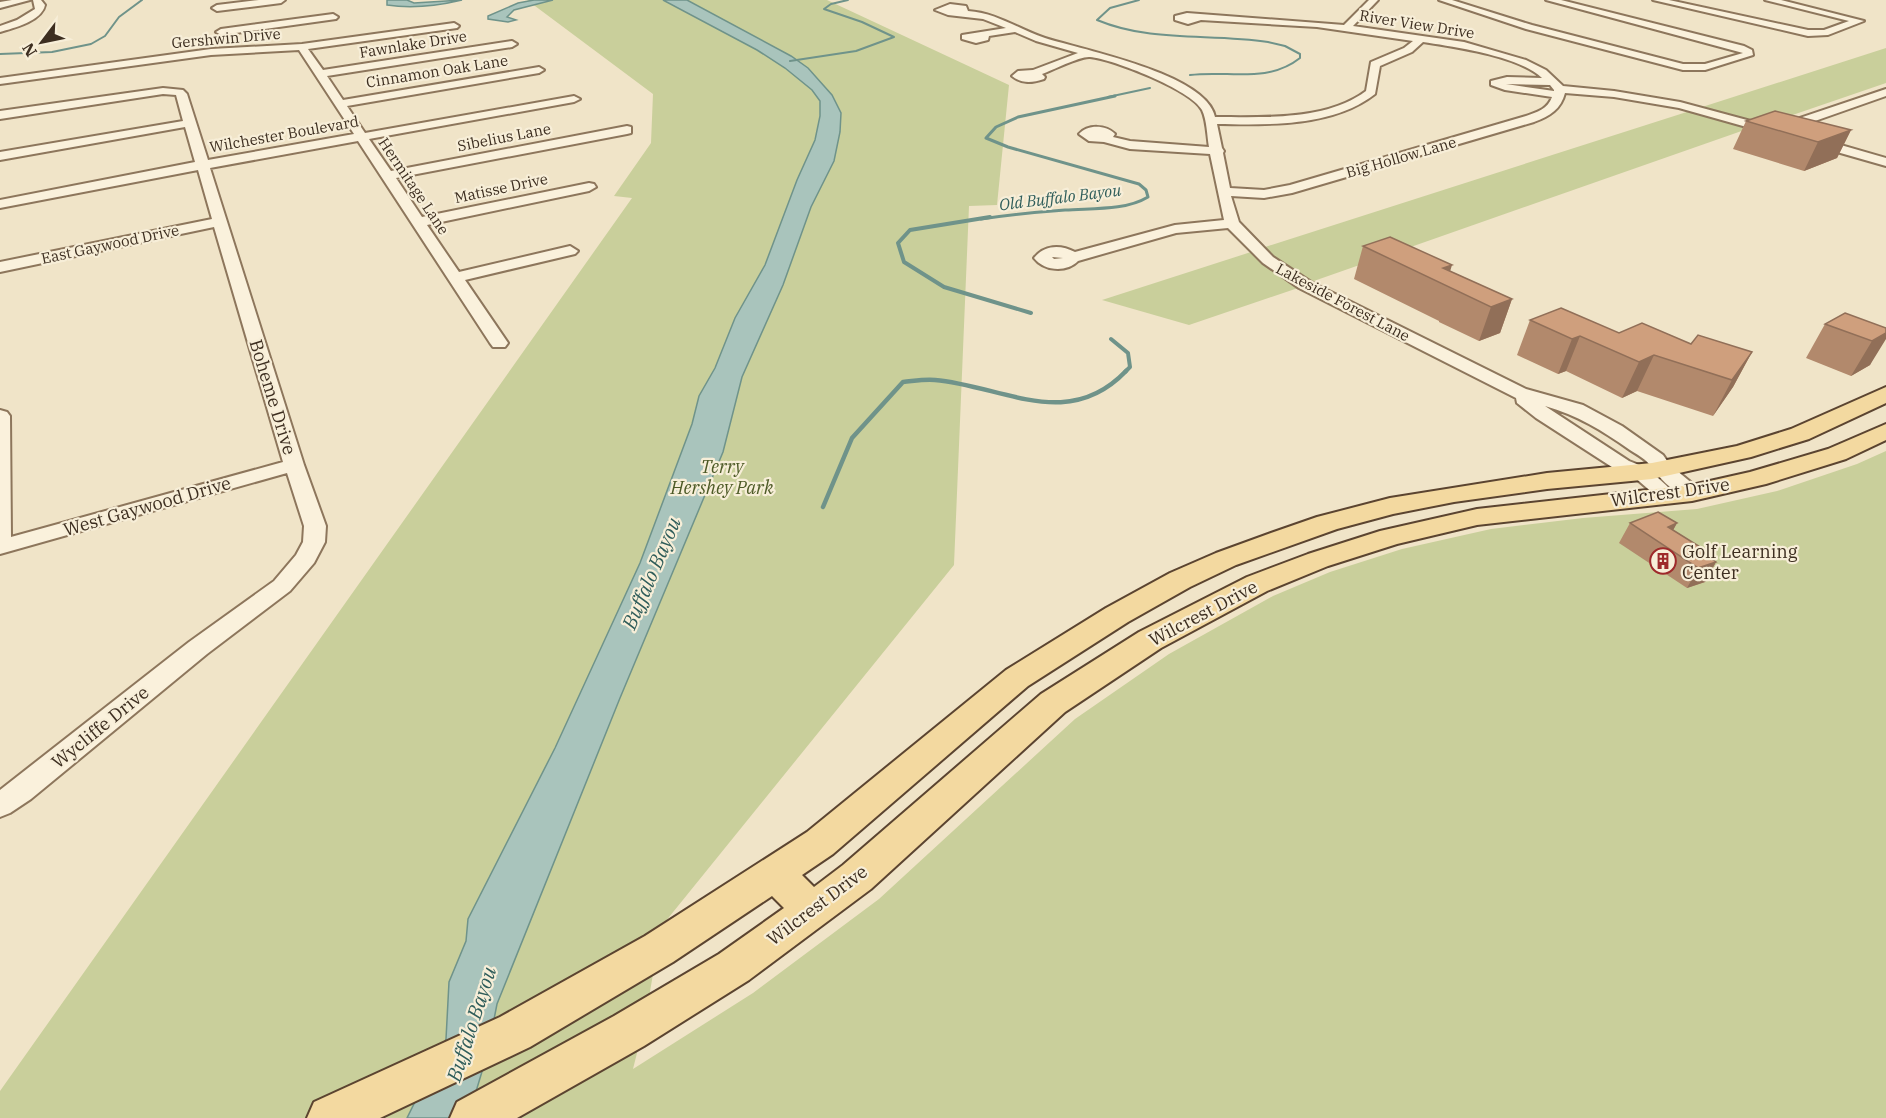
<svg xmlns="http://www.w3.org/2000/svg" width="1886" height="1118" viewBox="0 0 1886 1118" font-family="'IBM Plex Serif',serif">
<style>
.green{fill:#c9cf9b}
.water{fill:#a9c4bc;stroke:#6f938a;stroke-width:1.5}
.lines{fill:none;stroke-linecap:round;stroke-linejoin:round}
.stream-far3{stroke:#6f938a;stroke-width:2}
.stream-far2{stroke:#6f938a;stroke-width:3}
.stream-far1{stroke:#6f938a;stroke-width:4}
.stream{stroke:#6f938a;stroke-width:4.5}
.minor-casing{stroke:#8d765c;stroke-width:4}
.major-casing{stroke:#5b4430;stroke-width:4}
.minor{fill:#faf1dc;fill-rule:evenodd}
.major{fill:#f3d9a0;fill-rule:evenodd}
.wall{fill:#b2896c}
.shaded-wall{fill:#916f58}
.building{fill:#cf9f7d;stroke:#916f58;stroke-width:1.5}
.labels{text-anchor:middle;dominant-baseline:central;stroke-width:4.5;stroke-linejoin:round;paint-order:stroke}
.far-street-label{font-size:15px;fill:#3d2e20;stroke:#f7eed8}
.far-water-label{font-size:16px;font-style:italic;fill:#2f5d5a;stroke:#f7eed8}
.street-label{font-size:18px;fill:#3d2e20;stroke:#f7eed8}
.park-label{font-size:18px;font-style:italic;fill:#4d5a26;stroke:#f7eed8}
.poi-label{font-size:18px;fill:#3d2e20;stroke:#f7eed8;text-anchor:start}
.water-label{font-size:20px;font-style:italic;fill:#2f5d5a;stroke:#f7eed8}
</style>
<rect width="100%" height="100%" fill="#f0e4c8"/>
<path class="green" d="M527 0H827L1009 85 997 205 969 206 954 565 661 927 645 1021 633 1069 753 993 879 899 1075 719 1169 654 1273 596 1330 572 1402 549 1491 529 1583 518 1697 509 1777 491 1857 464 1886 451V1118H0V1091L632 198 614 196 651 143 653 94Z
M1886 48V83L1763 125 1699 108Z
M1693 110 1753 127 1311 282 1283 266 1262 248Z
M1251 252 1301 287 1189 325 1102 300Z"/>
<path class="water" d="M387 0H407L414 3 462 0C437 6 413 9 387 5Z
M534 0H553L514 10 507 17 516 20 508 22 488 19V16L518 3Z
M663 0H687L791 56 808 68 832 95 841 113 840 132 834 161 811 207 783 285 742 377 723 452 620 698 497 1004 487 1055 468 1118H407L446 1039 449 982 466 941 468 919 555 748 640 563 692 424 699 396 715 368 735 318 765 265 797 180 815 140 820 116V101L812 90 785 68 757 50Z"/>
<g class="lines">
<path class="stream-far3" d="M1139 0 1110 8 1097 20C1152 43 1210 33 1268 42L1285 46 1300 54V58C1267 84 1228 70 1190 75
M0 54 52 52 91 44 105 36 119 17 142 0
M790 61 856 51 894 37 862 22 824 9 831 4 848 0
M1108 97 1150 88"/>
<path class="stream-far2" d="M981 219C1009 215 1037 212 1065 210 1091 208 1125 211 1148 197L1146 190 1139 184 1008 147 986 138 996 127 1018 117 1115 96"/>
<path class="stream-far1" d="M990 217 910 230 898 243 904 262 944 287 1031 313
M1111 339 1128 353 1130 367 1125 372"/>
<path class="stream" d="M823 507 852 438 903 382C914 381 924 379 935 380 1003 386 1068 432 1126 371"/>
<g class="minor-casing">
<path id="minor" d="M12 0H30L0 8V2Z
M33 0H41L45 5C42 21 14 28 0 32V26L17 20 35 9Z
M259 0H285L281 3 217 11 212 8 217 5Z
M1369 0H1378L1353 26 1464 42 1526 60 1546 70 1563 86 1614 91 1680 102 1773 127 1886 89V96L1775 135 1679 108 1614 97 1565 93C1561 109 1550 116 1534 122L1292 193 1264 198 1231 196 1239 222 1273 257 1311 282 1526 389 1583 405 1622 426 1663 455 1670 465 1699 489 1702 493 1699 497C1679 502 1660 478 1649 464 1644 458 1636 454 1630 450 1603 431 1577 415 1545 406L1629 461 1647 468 1678 496 1675 500 1668 502 1661 500 1633 476 1615 469 1536 418 1517 403 1516 398 1299 288 1263 263 1228 228 1176 233 1078 261C1066 273 1044 271 1034 258 1044 245 1060 244 1075 252L1175 225 1224 220 1210 154 1130 149 1104 142 1089 141 1079 134C1088 124 1106 125 1115 134L1113 137 1130 141 1209 147C1207 136 1207 120 1202 110 1191 90 1113 59 1090 57 1080 56 1053 70 1042 74L1045 77 1044 79C1032 83 1022 84 1012 76L1018 71 1033 70 1078 53 1036 41 1015 32 989 36 988 40 976 43 962 39V35L1006 28 983 19 948 15 935 10 950 4 966 6 968 11C997 13 1018 29 1045 38 1083 50 1207 74 1215 117 1263 117 1326 121 1366 91L1371 62 1404 48 1413 41 1317 27 1201 20 1188 24 1175 20V16L1187 13 1344 25ZM1423 42C1455 47 1519 56 1542 78L1507 77 1491 81V85L1505 90 1552 97C1548 109 1537 112 1526 116L1290 185 1264 190 1230 188 1223 153 1224 151 1222 148 1217 124C1268 125 1333 127 1375 94L1380 66 1412 52ZM1506 84 1550 85 1554 90V91ZM1052 257 1063 258 1054 259Z
M1439 0H1452L1532 25 1683 64H1705L1743 53 1546 0H1561L1744 46 1752 50 1753 55 1705 70H1683L1526 29Z
M1653 0H1669L1808 30H1824L1849 21 1765 0H1781L1864 21 1828 35 1808 36Z
M333 14 338 17 336 19 221 35 216 32 221 29Z
M454 23 459 26 457 28 308 49 323 70 512 41 517 44 512 47 327 76 343 100 539 67 544 70 539 73 347 106 365 133 574 96 580 99 574 102 369 139 391 171 627 126 631 127V133L627 134 396 178 422 217 589 183 594 184 596 187 589 191 427 225 459 272 570 246 578 251 575 254 465 280 508 343 505 347H493L490 343 358 141 210 168 304 465 326 526 325 542 314 563 290 591 207 654 31 799 10 813 0 817V790L189 642 274 581 296 555 303 542 304 526 287 473 0 554V410L7 412 10 416 11 537 283 462 214 227 0 272V262L212 219 198 170 0 208V200L195 162 185 127 0 160V152L183 121 176 95 163 94 0 119V111L163 88 183 90 187 94 208 160 354 134 299 50 211 55 0 84V78L211 49 302 44Z
M1813 137 1886 158V166L1809 144 1807 141Z"/>
</g>
<g class="major-casing">
<path id="major" d="M1886 387V403L1809 439 1751 457 1652 479 1547 489 1454 502 1393 514 1337 529 1236 565 1190 587 1128 622 1028 686 833 854 802 875 814 887 843 865 1041 694 1139 632 1247 577 1308 554 1380 531 1477 509 1692 485 1750 472 1828 449 1886 424V440L1846 459 1766 484 1692 501 1477 525 1397 544 1328 566 1267 591 1161 648 1065 712 871 889 749 980 644 1046 517 1118H450L457 1102 614 1016 719 954 784 908 772 896 673 962 530 1047 380 1118H307L314 1102 500 1017 645 936 807 832 1006 670 1106 608 1170 573 1216 553 1271 533 1317 517 1390 498 1547 473 1652 463 1737 446 1791 429Z"/>
</g>
<use href="#minor" class="minor"/>
<use href="#major" class="major"/>
</g>
<path class="wall" d="M1746 121 1851 130 1837 158 1804 171 1733 149Z
M1363 246 1450 271 1512 299 1500 333 1479 341 1439 322V321L1354 279Z
M1530 320 1691 344 1752 352 1733 387 1713 416 1637 391 1622 398 1566 371 1558 374 1517 355Z
M1825 324 1886 328 1870 365 1851 376 1806 358Z
M1630 523H1677L1673 530 1713 555 1711 558 1716 562 1705 582 1687 588 1619 543Z"/>
<path class="shaded-wall" d="M1851 130 1837 158 1804 171 1818 142Z
M1452 265 1446 285 1443 268Z
M1512 299 1500 333 1479 341 1491 307Z
M1886 333V339L1870 365 1851 376 1872 341Z
M1580 336 1566 371 1558 374 1572 339Z
M1752 352 1733 387 1713 416 1732 380Z
M1654 355 1637 391 1622 398 1639 362Z
M1677 523 1666 543 1668 527Z
M1713 555 1708 565 1716 562 1705 582 1687 588 1698 568 1709 557Z"/>
<path class="building" d="M1775 111 1851 130 1818 142 1746 121Z
M1390 237 1452 265 1443 268 1512 299 1491 307 1363 246Z
M1561 308 1619 333 1642 323 1691 344 1698 335 1752 352 1732 380 1654 355 1639 362 1580 336 1572 339 1530 320Z
M1845 313 1886 328V333L1872 341 1825 324Z
M1658 512 1677 523 1668 527 1713 555 1709 557 1716 562 1698 568 1630 523Z"/>
<defs>
<g id="building-ring" transform="scale(1.35)"><circle r="9.5" fill="#f7eed8" stroke="#9e2a2b" stroke-width="1.5"/><path d="M-4-6H4V6H1V3H-1V6H-4ZM-2.5-4.3h1.7v1.8h-1.7ZM.8-4.3h1.7v1.8H.8ZM-2.5-1h1.7V.8h-1.7ZM.8-1h1.7V.8H.8Z" fill="#9e2a2b"/></g>
</defs>
<g fill-rule="evenodd">
<use href="#building-ring" x="1663" y="561"/>
</g>
<g class="labels">
<g class="far-street-label">
<text transform="translate(1417 24) rotate(9)">River View Drive</text>
<text transform="translate(226 38) rotate(-5)">Gershwin Drive</text>
<text transform="translate(413 44) rotate(-9)">Fawnlake Drive</text>
<text transform="translate(437 71) rotate(-9)">Cinnamon Oak Lane</text>
<text transform="translate(284 134) rotate(-10)">Wilchester Boulevard</text>
<text transform="translate(504 137) rotate(-11)">Sibelius Lane</text>
<text transform="translate(1401 157) rotate(-16)">Big Hollow Lane</text>
<text transform="translate(414 186) rotate(56)">Hermitage Lane</text>
<text transform="translate(501 188) rotate(-12)">Matisse Drive</text>
<text transform="translate(110 244) rotate(-12)">East Gaywood Drive</text>
<text transform="translate(1343 302) rotate(28)">Lakeside Forest Lane</text>
</g>
<g class="far-water-label">
<text transform="translate(1060 197) rotate(-7)">Old Buffalo Bayou</text>
</g>
<g class="street-label">
<text transform="translate(273 397) rotate(73)">Boheme Drive</text>
<text transform="translate(1670 492) rotate(-8)">Wilcrest Drive</text>
<text transform="translate(147 506) rotate(-16)">West Gaywood Drive</text>
<text transform="translate(1203 613) rotate(-28)">Wilcrest Drive</text>
<text transform="translate(100 727) rotate(-39)">Wycliffe Drive</text>
<text transform="translate(817 905) rotate(-37)">Wilcrest Drive</text>
</g>
<g class="park-label">
<text x="722" y="466">Terry<tspan x="722" dy="21">Hershey Park</tspan></text>
</g>
<g class="poi-label">
<text x="1682" y="551">Golf Learning<tspan x="1682" dy="21">Center</tspan></text>
</g>
<g class="water-label">
<text transform="translate(651 573) rotate(-67)">Buffalo Bayou</text>
<text transform="translate(471 1024) rotate(-72)">Buffalo Bayou</text>
</g>
</g>
<g transform="translate(42 42) rotate(238)" stroke="#f7eed8" stroke-width="4.5" paint-order="stroke">
<path d="M0-4.5L10 22L0 15L-10 22Z" fill="#3d2e20"/>
<text y="-9" font-size="16" font-weight="bold" text-anchor="middle" fill="#3d2e20">N</text>
</g>
</svg>
